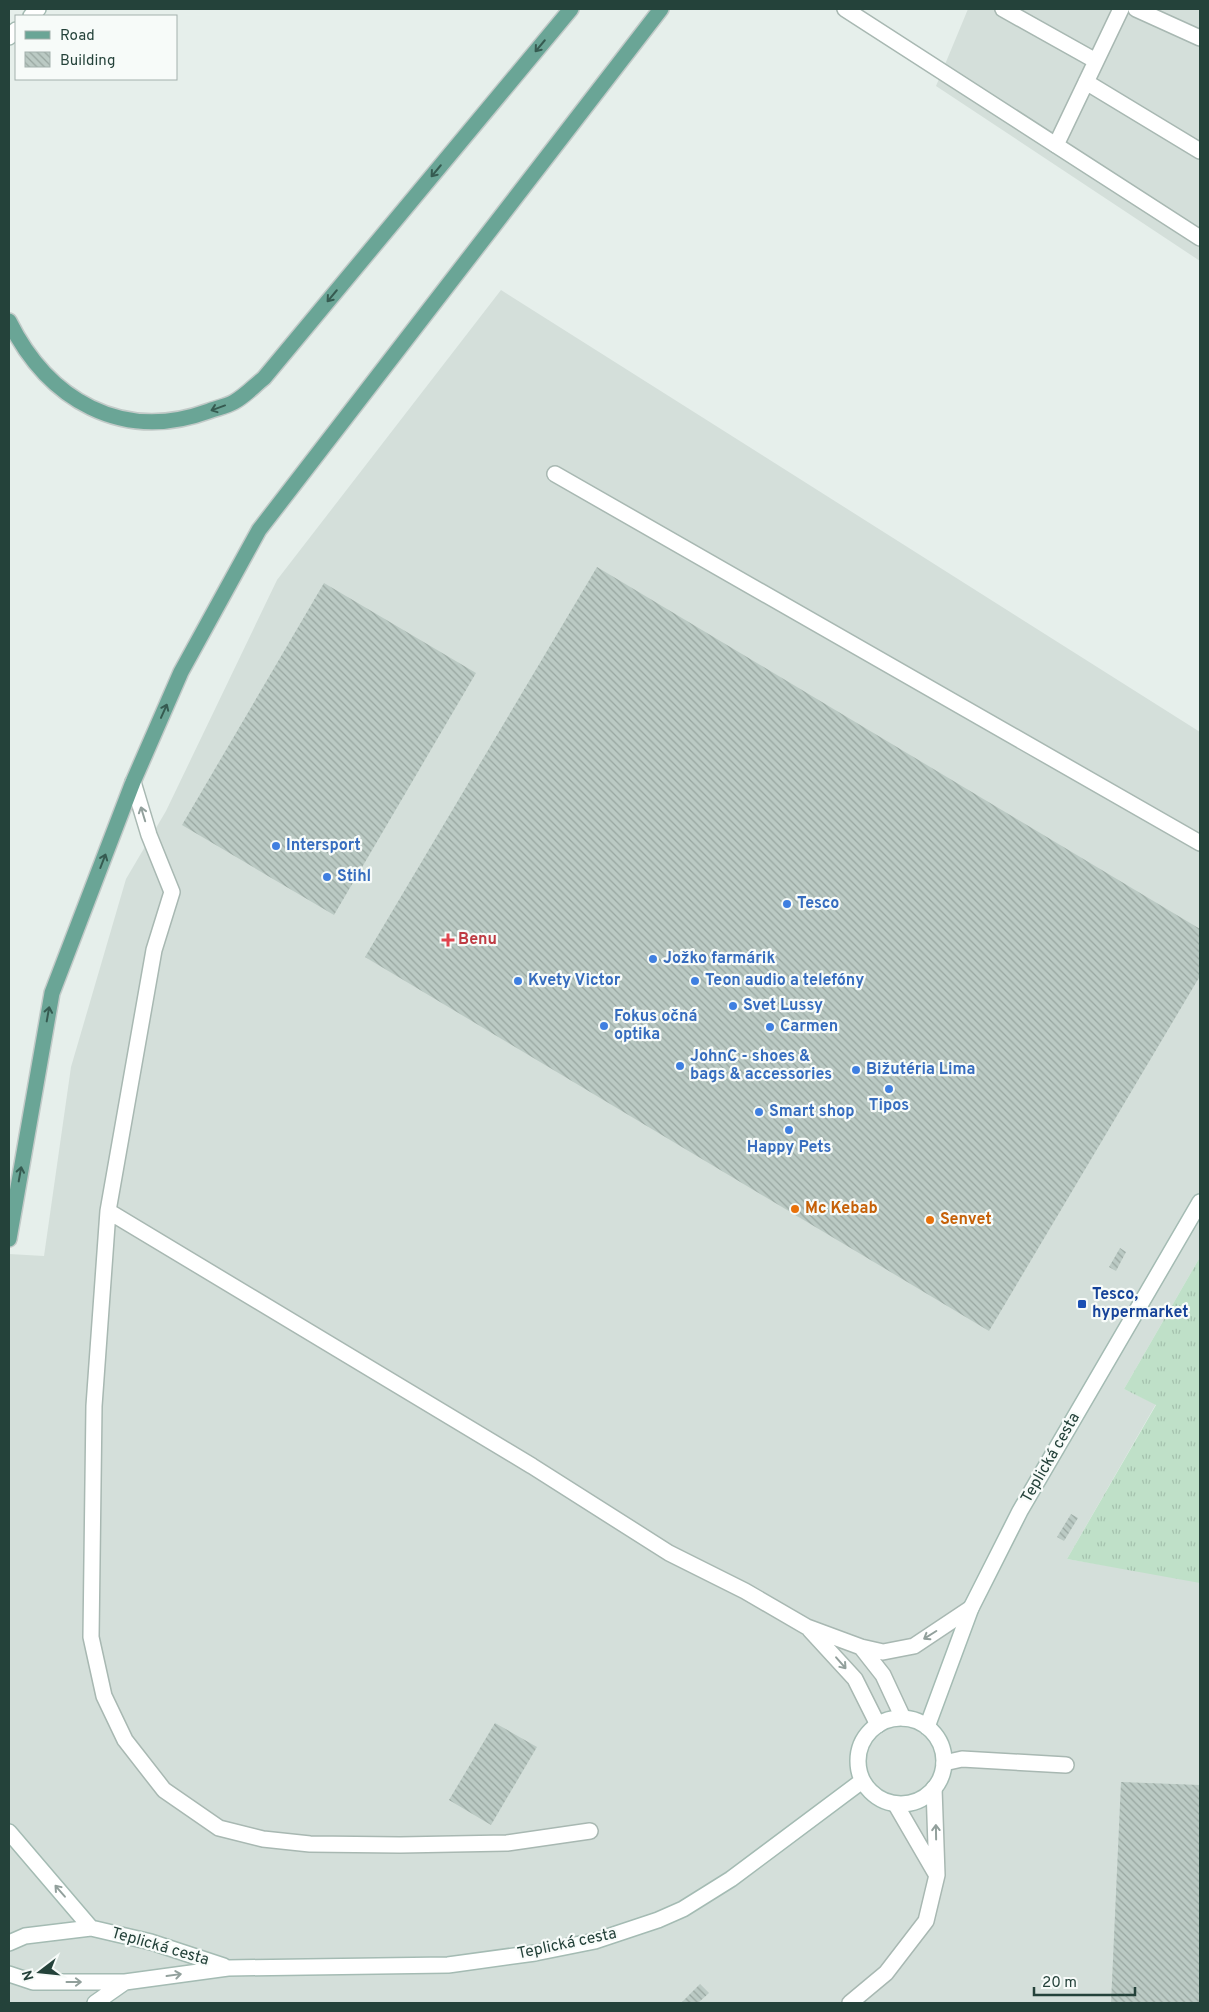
<svg xmlns="http://www.w3.org/2000/svg" width="1209" height="2012" viewBox="0 0 1209 2012" font-family="Overpass,sans-serif">
<style>
.built{fill:#d4dfda}
.grass{fill:url(#grass-tufts)}
.building{fill:url(#building-back-hatch)}
.lines{fill:none;stroke-linecap:round;stroke-linejoin:round}
.lane-casing{stroke:#a8b8b2;stroke-width:18}
.street-casing{stroke:#a8b8b2;stroke-width:18}
.secondary-casing{stroke:#a4bbb3;stroke-width:18}
.primary-casing{stroke:#c2cac8;stroke-width:18}
.lane{stroke:#fff;stroke-width:15}
.street{stroke:#fff;stroke-width:15}
.secondary{stroke:#fff;stroke-width:15}
.primary{stroke:#6aa596;stroke-width:15}
.oneway{stroke:#365b51}
.oneway2{stroke:#92a09c}
.shop-dot{fill:#3f7fe0;stroke:#f7fbf9;stroke-width:2}
.health-dot{fill:#e0444e;stroke:#f7fbf9;stroke-width:2}
.food-dot{fill:#e8710a;stroke:#f7fbf9;stroke-width:2}
.transit-dot{fill:#1a4fb4;stroke:#f7fbf9;stroke-width:2}
.labels{text-anchor:middle;dominant-baseline:central;stroke-width:4.5;stroke-linejoin:round;paint-order:stroke}
.shop-label{font-size:16px;font-weight:bold;fill:#366cbe;stroke:#f7fbf9;text-anchor:start}
.health-label{font-size:16px;font-weight:bold;fill:#be3a42;stroke:#f7fbf9;text-anchor:start}
.food-label{font-size:16px;font-weight:bold;fill:#c56008;stroke:#f7fbf9;text-anchor:start}
.transit-label{font-size:16px;font-weight:bold;fill:#164399;stroke:#f7fbf9;text-anchor:start}
.street-label{font-size:16px;fill:#24423a;stroke:#f7fbf9}
</style>
<defs>
<pattern id="grass-tufts" width="24" height="20" patternUnits="userSpaceOnUse" patternTransform="scale(1.25)"><rect width="24" height="20" fill="#bfe0c8"/><path d="M3 7l-1-3M5 7V3M7 7l1-3M15 17l-1-3M17 17v-4M19 17l1-3" fill="none" stroke="#a4c1ad"/></pattern>
<pattern id="building-back-hatch" width="6" height="6" patternUnits="userSpaceOnUse" patternTransform="scale(1.25)"><rect width="6" height="6" fill="#bbcac4"/><path d="M-1 5l2 2M0 0l6 6M5-1l2 2" fill="none" stroke="#98a6a0"/></pattern>
</defs>
<rect width="100%" height="100%" fill="#e6efeb"/>
<path class="built" d="M968 9H1200V261L936 86Z
M501 290 1200 732V1257L1124 1389 1156 1404 1067 1559 1200 1581V2003H9V1254L44 1256 71 1067 126 879 166 811 277 580Z"/>
<path class="grass" d="M1200 1257V1583L1067 1559 1156 1405 1124 1389Z"/>
<path class="building" d="M597 567 1200 929V976L989 1331 365 957Z
M324 583 476 673 334 915 182 825Z
M1120 1248 1126 1252 1116 1271 1109 1267Z
M1071 1514 1078 1518 1064 1541 1057 1537Z
M495 1723 537 1747 491 1825 449 1800Z
M1121 1782 1200 1785V2003H1111Z
M700 1984 709 1993 698 2003H681Z"/>
<g class="lines">
<g class="lane-casing">
<path id="lane" d="M1003 9 1096 61
M1136 9 1200 38
M1086 82 1200 151
M1056 145 1121 9
M555 474 1200 843
M133 782 149 835 172 892 154 950 108 1211 94 1406 91 1637 104 1696 125 1740 164 1790 219 1828 263 1839 310 1844 400 1845 507 1843 590 1831
M108 1211 532 1466 669 1553 745 1591 807 1627 861 1647 883 1652 914 1646 971 1608
M810 1630 855 1679 878 1725
M861 1647 883 1675 903 1718
M944 1763 962 1759 1066 1765
M896 1805 936 1874
M850 2003 886 1973 926 1921 937 1875 934 1788"/>
</g>
<g class="street-casing">
<path id="street" d="M845 9 1200 238"/>
</g>
<g class="secondary-casing">
<path id="secondary" d="M31 16 38 9
M9 37 16 30
M858 1761a43 43 0 1 1 86 0a43 43 0 1 1-86 0Z
M927 1727 971 1608 1020 1511 1200 1202
M9 1832 91 1928
M9 1943 25 1936 91 1928 151 1942 224 1966
M9 1974 33 1982H125L228 1968 448 1965 535 1953 595 1941 658 1920 683 1909 731 1879 862 1781
M95 2003 125 1982"/>
</g>
<g class="primary-casing">
<path id="primary" d="M9 321C48 400 122 443 209 411 217 408 227 406 234 402 245 396 254 386 264 378L571 9
M9 1239 52 993 133 782 181 672 259 530 661 9"/>
</g>
<use href="#lane" class="lane"/>
<use href="#street" class="street"/>
<use href="#secondary" class="secondary"/>
<use href="#primary" class="primary"/>
</g>
<defs><path id="oneway-shaft" d="M-6 0H5M1.5-3L5.5 0L1.5 3" fill="none" stroke-width="1.6" stroke-linecap="round" stroke-linejoin="round" transform="scale(1.25)"/></defs>
<g class="oneway">
<use href="#oneway-shaft" transform="translate(540 46) rotate(130)"/>
<use href="#oneway-shaft" transform="translate(436 171) rotate(130)"/>
<use href="#oneway-shaft" transform="translate(332 296) rotate(130)"/>
<use href="#oneway-shaft" transform="translate(218 408) rotate(160)"/>
<use href="#oneway-shaft" transform="translate(164 711) rotate(-66)"/>
<use href="#oneway-shaft" transform="translate(103 861) rotate(-69)"/>
<use href="#oneway-shaft" transform="translate(48 1014) rotate(-80)"/>
<use href="#oneway-shaft" transform="translate(20 1174) rotate(-80)"/>
</g>
<g class="oneway2">
<use href="#oneway-shaft" transform="translate(143 814) rotate(-107)"/>
<use href="#oneway-shaft" transform="translate(930 1635) rotate(148)"/>
<use href="#oneway-shaft" transform="translate(841 1663) rotate(49)"/>
<use href="#oneway-shaft" transform="translate(936 1832) rotate(-91)"/>
<use href="#oneway-shaft" transform="translate(60 1891) rotate(-131)"/>
<use href="#oneway-shaft" transform="translate(174 1975) rotate(-8)"/>
<use href="#oneway-shaft" transform="translate(74 1982)"/>
</g>
<g class="shop-dot">
<circle cx="276" cy="846" r="5"/>
<circle cx="327" cy="877" r="5"/>
<circle cx="787" cy="904" r="5"/>
<circle cx="653" cy="959" r="5"/>
<circle cx="518" cy="981" r="5"/>
<circle cx="695" cy="981" r="5"/>
<circle cx="733" cy="1006" r="5"/>
<circle cx="604" cy="1026" r="5"/>
<circle cx="770" cy="1027" r="5"/>
<circle cx="680" cy="1066" r="5"/>
<circle cx="856" cy="1070" r="5"/>
<circle cx="889" cy="1089" r="5"/>
<circle cx="759" cy="1112" r="5"/>
<circle cx="789" cy="1130" r="5"/>
</g>
<path class="health-dot" d="M445.5 932.5h5v5h5v5h-5v5h-5v-5h-5v-5h5z"/>
<g class="food-dot">
<circle cx="795" cy="1209" r="5"/>
<circle cx="930" cy="1220" r="5"/>
</g>
<rect class="transit-dot" x="1077" y="1299" width="10" height="10" rx="2.5"/>
<g class="labels">
<g class="shop-label">
<text x="286" y="846">Intersport</text>
<text x="337" y="877">Stihl</text>
<text x="797" y="904">Tesco</text>
<text x="663" y="959">Jožko farmárik</text>
<text x="528" y="981">Kvety Victor</text>
<text x="705" y="981">Teon audio a telefóny</text>
<text x="743" y="1006">Svet Lussy</text>
<text x="614" y="1017">Fokus očná<tspan x="614" dy="18">optika</tspan></text>
<text x="780" y="1027">Carmen</text>
<text x="690" y="1057">JohnC - shoes &amp;<tspan x="690" dy="18">bags &amp; accessories</tspan></text>
<text x="866" y="1070">Bižutéria Lima</text>
<text x="889" y="1106" text-anchor="middle">Tipos</text>
<text x="769" y="1112">Smart shop</text>
<text x="789" y="1148" text-anchor="middle">Happy Pets</text>
</g>
<g class="health-label">
<text x="458" y="940">Benu</text>
</g>
<g class="food-label">
<text x="805" y="1209">Mc Kebab</text>
<text x="940" y="1220">Senvet</text>
</g>
<g class="transit-label">
<text x="1092" y="1295">Tesco,<tspan x="1092" dy="18">hypermarket</tspan></text>
</g>
<g class="street-label">
<text transform="translate(1051 1458) rotate(-60)">Teplická cesta</text>
<text transform="translate(567 1944) rotate(-12)">Teplická cesta</text>
<text transform="translate(160 1947) rotate(16)">Teplická cesta</text>
</g>
</g>
<rect width="1209" height="2012" fill="none" stroke="#24423a" stroke-width="20"/>
<rect x="15" y="15" width="162" height="65" fill="#f7fbf9" stroke="#a3b1ad"/>
<rect x="25" y="31" width="25" height="8" fill="#6aa596" stroke="#a3b1ad"/>
<text x="60" y="40" font-size="15" fill="#24423a">Road</text>
<rect x="25" y="52" width="25" height="15" fill="url(#building-back-hatch)" stroke="#a3b1ad"/>
<text x="60" y="65" font-size="15" fill="#24423a">Building</text>
<g transform="translate(40 1972) rotate(254)" stroke="#f7fbf9" stroke-width="4" paint-order="stroke">
<path d="M0-4L9 19L0 12L-9 19Z" fill="#24423a"/>
<text y="-8" font-size="14" font-weight="bold" text-anchor="middle" fill="#24423a">N</text>
</g>
<path d="M1034 1987v8h101v-8" fill="none" stroke="#24423a" stroke-width="2.5"/>
<text x="1042" y="1987" font-size="15" fill="#24423a" stroke="#f7fbf9" stroke-width="4" paint-order="stroke">20 m</text>
</svg>
